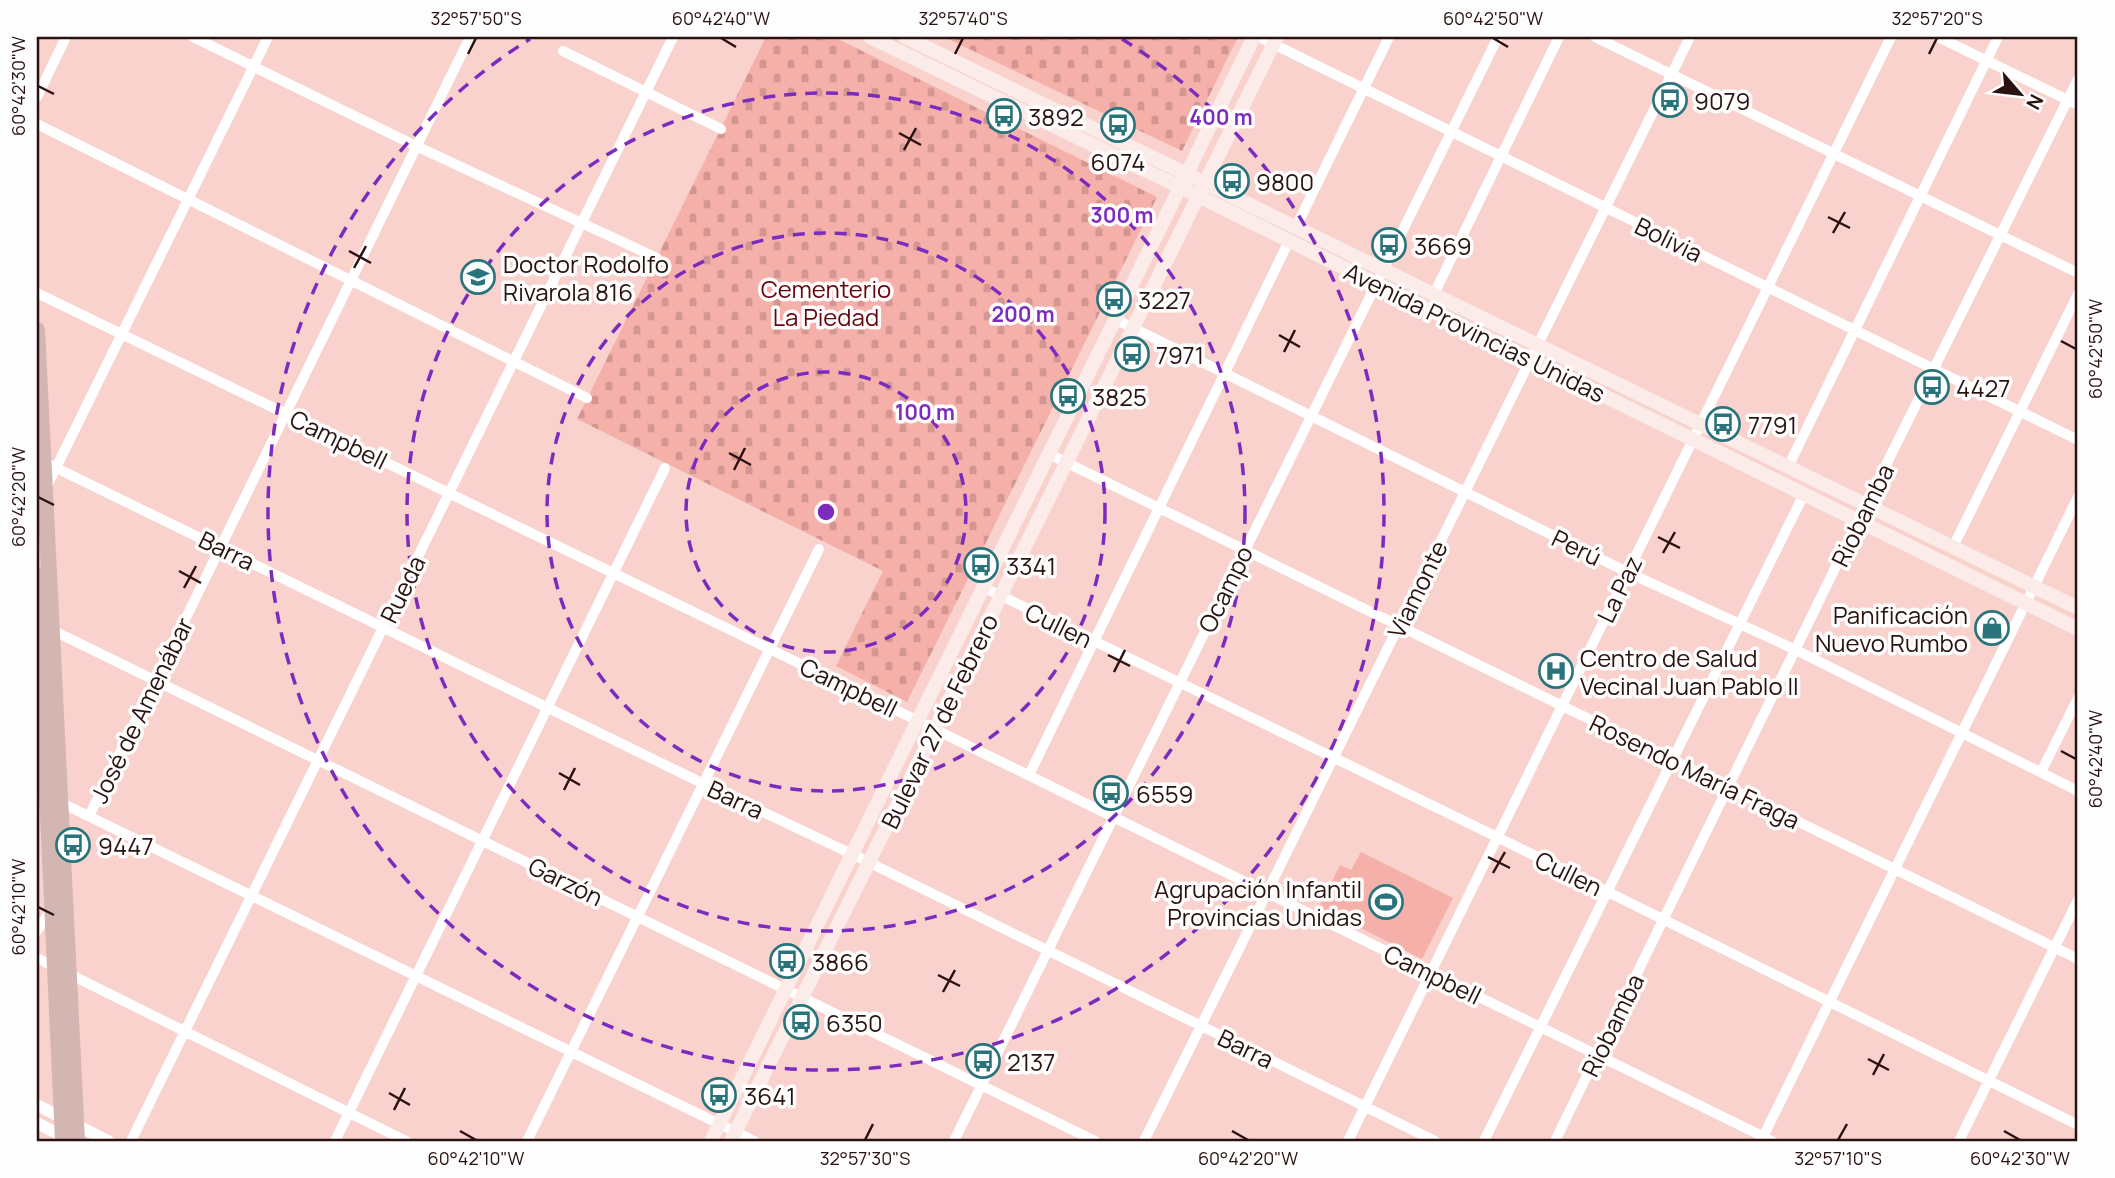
<svg xmlns="http://www.w3.org/2000/svg" width="2115" height="1178" viewBox="0 0 2115 1178" font-family="Manrope,sans-serif">
<style>
.grass{fill:#f6b0aa}
.cemetery{fill:url(#cemetery-stones)}
.lines{fill:none;stroke-linecap:round;stroke-linejoin:round}
.minor{stroke:#fff;stroke-width:10}
.tertiary{stroke:#fff;stroke-width:12}
.secondary{stroke:#fbebe9;stroke-width:14}
.primary{stroke:#d3b5b2;stroke-width:16}
.ticks{fill:none;stroke:#291210;stroke-width:2.5}
.ring{fill:none;stroke:#7b2cbf;stroke-width:3.5;stroke-dasharray:12 9}
.labels{text-anchor:middle;dominant-baseline:central;stroke-width:7;stroke-linejoin:round;paint-order:stroke}
.poi-label{font-size:24px;fill:#291210;stroke:#fdfdfd;text-anchor:start}
.street-label{font-size:24px;fill:#291210;stroke:#fdfdfd}
.park-label{font-size:24px;fill:#67040d;stroke:#fdfdfd}
.centre{fill:#7b2cbf;stroke:#fdfdfd;stroke-width:3.5}
.ring-label{font-size:21px;text-anchor:middle;font-weight:bold;fill:#7b2cbf;stroke:#fdfdfd;stroke-width:7;stroke-linejoin:round;paint-order:stroke}
.neatline{fill:none;stroke:#291210;stroke-width:2.5}
.ticks-label{font-size:18px;text-anchor:middle;fill:#291210}
</style>
<defs>
<pattern id="cemetery-stones" width="16" height="16" patternUnits="userSpaceOnUse" patternTransform="scale(1.75)"><rect width="16" height="16" fill="#f6b0aa"/><path d="M2 7V4a2 2 0 0 1 4 0v3zM10 15v-3a2 2 0 0 1 4 0v3z" fill="#d39691"/></pattern>
</defs>
<rect width="100%" height="100%" fill="#f9d1cd"/>
<path class="grass" d="M1361 852 1453 898 1422 959 1319 907 1340 865 1351 870Z"/>
<path class="cemetery" d="M766 37H834L1157 197 907 702 836 666 883 571 577 419Z
M944 37H1238L1182 151Z"/>
<g class="lines">
<path class="minor" d="M193 37 416 146 657 258
M1259 37 2078 440
M1595 37 2078 273
M1938 37 2078 105
M563 51 721 129
M37 97 66 37
M37 124 587 398
M1296 227 1389 37
M37 293 918 721 1772 1141
M1434 294 1559 37
M1115 319 1627 572 1796 650 2078 791
M1049 454 2078 959
M40 460 704 784 858 857 1435 1141
M1788 467 1998 37
M47 486 268 37
M1953 547 2078 294
M983 587 1497 837 2078 1125
M50 629 1095 1141
M2041 772 2078 698
M1029 775 1289 241
M37 791 754 1141
M89 816 470 37
M37 931 52 908
M37 958 406 1141
M131 1141 673 37
M335 1141 665 468
M527 1141 819 549
M954 1141 1498 37
M1144 1141 1690 37
M1348 1141 1891 37
M1484 1141 1804 494
M1555 1141 1866 505 2078 79
M1761 1141 2078 497
M1959 1141 2078 900"/>
<path class="tertiary" d="M37 1105 108 1141
M37 1123 68 1139"/>
<path class="secondary" d="M870 37 1186 190 2078 629
M905 37 2078 608
M711 1141 1254 37
M731 1141 1277 37"/>
<path class="primary" d="M37 330 77 1141
M37 576 63 1141"/>
</g>
<path class="ticks" d="M721 38 736 47M1493 38 1508 47M468 54 476 38M955 54 963 38M1929 54 1937 38M38 86 54 94M899 133 921 145M904 150 916 128M1828 217 1850 228M1833 233 1845 212M349 251 371 263M354 268 366 246M1279 335 1300 347M2061 341 2076 349M1284 352 1295 330M729 453 751 465M734 470 745 448M38 497 54 505M1658 537 1680 548M1663 553 1675 532M179 571 201 583M184 588 196 566M1108 655 1130 666M1114 672 1125 650M2061 751 2076 759M559 773 580 785M564 790 575 768M1488 857 1510 868M1493 873 1505 852M38 907 54 915M938 975 960 986M943 992 955 970M1868 1059 1889 1070M1873 1075 1884 1054M389 1093 410 1105M394 1110 405 1088M460 1131 476 1140M1232 1131 1248 1140M2004 1131 2020 1140M865 1140 873 1124M1838 1140 1847 1124"/>
<g class="ring">
<circle cx="826" cy="512" r="140"/>
<circle cx="826" cy="512" r="279"/>
<circle cx="826" cy="512" r="419"/>
<path d="M1122 39A558 558 0 1 1 530 39"/>
</g>
<defs>
<g id="bus-ring" transform="scale(1.75)"><circle r="9.5" fill="#fdfdfd" stroke="#29737a" stroke-width="1.5"/><path d="M-5-6H5V4H4V6H2V4H-2V6H-4V4H-5ZM-3.5-4V0h7V-4ZM-3.5 1.2v1.5H-2V1.2ZM2 1.2v1.5H3.5V1.2Z" fill="#29737a"/></g>
<g id="school-ring" transform="scale(1.75)"><circle r="9.5" fill="#fdfdfd" stroke="#29737a" stroke-width="1.5"/><path d="M0-5L7-2L0 1L-7-2ZM-4 1L0 2.5L4 1V4Q0 6-4 4Z" fill="#29737a"/></g>
<g id="shop-ring" transform="scale(1.75)"><circle r="9.5" fill="#fdfdfd" stroke="#29737a" stroke-width="1.5"/><path d="M-5-2.5h2.3a2.7 3.5 0 0 1 5.4 0H5L5.5 6h-11ZM-1.5-2.5h3a1.5 2.3 0 0 0-3 0Z" fill="#29737a"/></g>
<g id="hospital-ring" transform="scale(1.75)"><circle r="9.5" fill="#fdfdfd" stroke="#29737a" stroke-width="1.5"/><path d="M-5-5h3v3.5h4V-5h3V5h-3V1.5h-4V5h-3Z" fill="#29737a"/></g>
<g id="stadium-ring" transform="scale(1.75)"><circle r="9.5" fill="#fdfdfd" stroke="#29737a" stroke-width="1.5"/><path d="M0-5a6.5 5 0 1 0 0 10a6.5 5 0 1 0 0-10ZM-3.5-1.8h7v3.6h-7Z" fill="#29737a"/></g>
</defs>
<g fill-rule="evenodd">
<use href="#bus-ring" x="1670" y="100"/>
<use href="#bus-ring" x="1004" y="116"/>
<use href="#bus-ring" x="1118" y="125"/>
<use href="#bus-ring" x="1232" y="181"/>
<use href="#bus-ring" x="1389" y="245"/>
<use href="#school-ring" x="478" y="277"/>
<use href="#bus-ring" x="1114" y="299"/>
<use href="#bus-ring" x="1132" y="354"/>
<use href="#bus-ring" x="1932" y="387"/>
<use href="#bus-ring" x="1068" y="396"/>
<use href="#bus-ring" x="1723" y="424"/>
<use href="#bus-ring" x="981" y="565"/>
<use href="#shop-ring" x="1992" y="628"/>
<use href="#hospital-ring" x="1556" y="671"/>
<use href="#bus-ring" x="1111" y="793"/>
<use href="#bus-ring" x="73" y="845"/>
<use href="#stadium-ring" x="1386" y="902"/>
<use href="#bus-ring" x="787" y="961"/>
<use href="#bus-ring" x="801" y="1022"/>
<use href="#bus-ring" x="983" y="1061"/>
<use href="#bus-ring" x="719" y="1095"/>
</g>
<g class="labels">
<g class="poi-label">
<text x="1694" y="100">9079</text>
<text x="1028" y="116">3892</text>
<text x="1118" y="161" text-anchor="middle">6074</text>
<text x="1256" y="181">9800</text>
<text x="1414" y="245">3669</text>
<text x="503" y="263">Doctor Rodolfo<tspan x="503" dy="28">Rivarola 816</tspan></text>
<text x="1138" y="299">3227</text>
<text x="1156" y="354">7971</text>
<text x="1956" y="387">4427</text>
<text x="1092" y="396">3825</text>
<text x="1748" y="424">7791</text>
<text x="1006" y="565">3341</text>
<text x="1968" y="614" text-anchor="end">Panificación<tspan x="1968" dy="28">Nuevo Rumbo</tspan></text>
<text x="1580" y="657">Centro de Salud<tspan x="1580" dy="28">Vecinal Juan Pablo II</tspan></text>
<text x="1136" y="793">6559</text>
<text x="98" y="845">9447</text>
<text x="1362" y="888" text-anchor="end">Agrupación Infantil<tspan x="1362" dy="28">Provincias Unidas</tspan></text>
<text x="812" y="961">3866</text>
<text x="826" y="1022">6350</text>
<text x="1007" y="1061">2137</text>
<text x="744" y="1095">3641</text>
</g>
<g class="street-label">
<text transform="translate(1669 239) rotate(26)">Bolivia</text>
<text transform="translate(1475 332) rotate(26)">Avenida Provincias Unidas</text>
<text transform="translate(339 439) rotate(26)">Campbell</text>
<text transform="translate(1862 515) rotate(-64)">Riobamba</text>
<text transform="translate(1577 547) rotate(26)">Perú</text>
<text transform="translate(227 550) rotate(26)">Barra</text>
<text transform="translate(402 589) rotate(-64)">Rueda</text>
<text transform="translate(1225 589) rotate(-64)">Ocampo</text>
<text transform="translate(1417 589) rotate(-64)">Viamonte</text>
<text transform="translate(1619 589) rotate(-64)">La Paz</text>
<text transform="translate(1059 625) rotate(26)">Cullen</text>
<text transform="translate(849 687) rotate(26)">Campbell</text>
<text transform="translate(141 710) rotate(-64)">José de Amenábar</text>
<text transform="translate(939 721) rotate(-64)">Bulevar 27 de Febrero</text>
<text transform="translate(1695 771) rotate(26)">Rosendo María Fraga</text>
<text transform="translate(736 799) rotate(25)">Barra</text>
<text transform="translate(1569 873) rotate(26)">Cullen</text>
<text transform="translate(566 881) rotate(26)">Garzón</text>
<text transform="translate(1433 974) rotate(26)">Campbell</text>
<text transform="translate(1612 1025) rotate(-64)">Riobamba</text>
<text transform="translate(1246 1048) rotate(26)">Barra</text>
</g>
<g class="park-label">
<text x="826" y="288">Cementerio<tspan x="826" dy="28">La Piedad</tspan></text>
</g>
</g>
<circle cx="826" cy="512" r="10" class="centre"/>
<g class="ring-label">
<text x="1221" y="125">400 m</text>
<text x="1122" y="223">300 m</text>
<text x="1023" y="322">200 m</text>
<text x="925" y="420">100 m</text>
</g>
<rect width="2115" height="1178" fill="none" stroke="#fdfdfd" stroke-width="77"/>
<g transform="translate(2020 94) rotate(118)" stroke="#fdfdfd" stroke-width="5" paint-order="stroke">
<path d="M0-5L12 26L0 18L-12 26Z" fill="#291210"/>
<text y="-10" font-size="19" font-weight="bold" text-anchor="middle" fill="#291210">N</text>
</g>
<rect x="38" y="38" width="2038" height="1102" class="neatline"/>
<g class="ticks-label">
<text x="476" y="25">32°57'50"S</text>
<text x="721" y="25">60°42'40"W</text>
<text x="963" y="25">32°57'40"S</text>
<text x="1493" y="25">60°42'50"W</text>
<text x="1937" y="25">32°57'20"S</text>
<text transform="translate(19 86) rotate(-90)" y="6">60°42'30"W</text>
<text transform="translate(2096 349) rotate(-90)" y="6">60°42'50"W</text>
<text transform="translate(19 497) rotate(-90)" y="6">60°42'20"W</text>
<text transform="translate(2096 759) rotate(-90)" y="6">60°42'40"W</text>
<text transform="translate(19 907) rotate(-90)" y="6">60°42'10"W</text>
<text x="476" y="1165">60°42'10"W</text>
<text x="865" y="1165">32°57'30"S</text>
<text x="1248" y="1165">60°42'20"W</text>
<text x="1838" y="1165">32°57'10"S</text>
<text x="2020" y="1165">60°42'30"W</text>
</g>
</svg>
